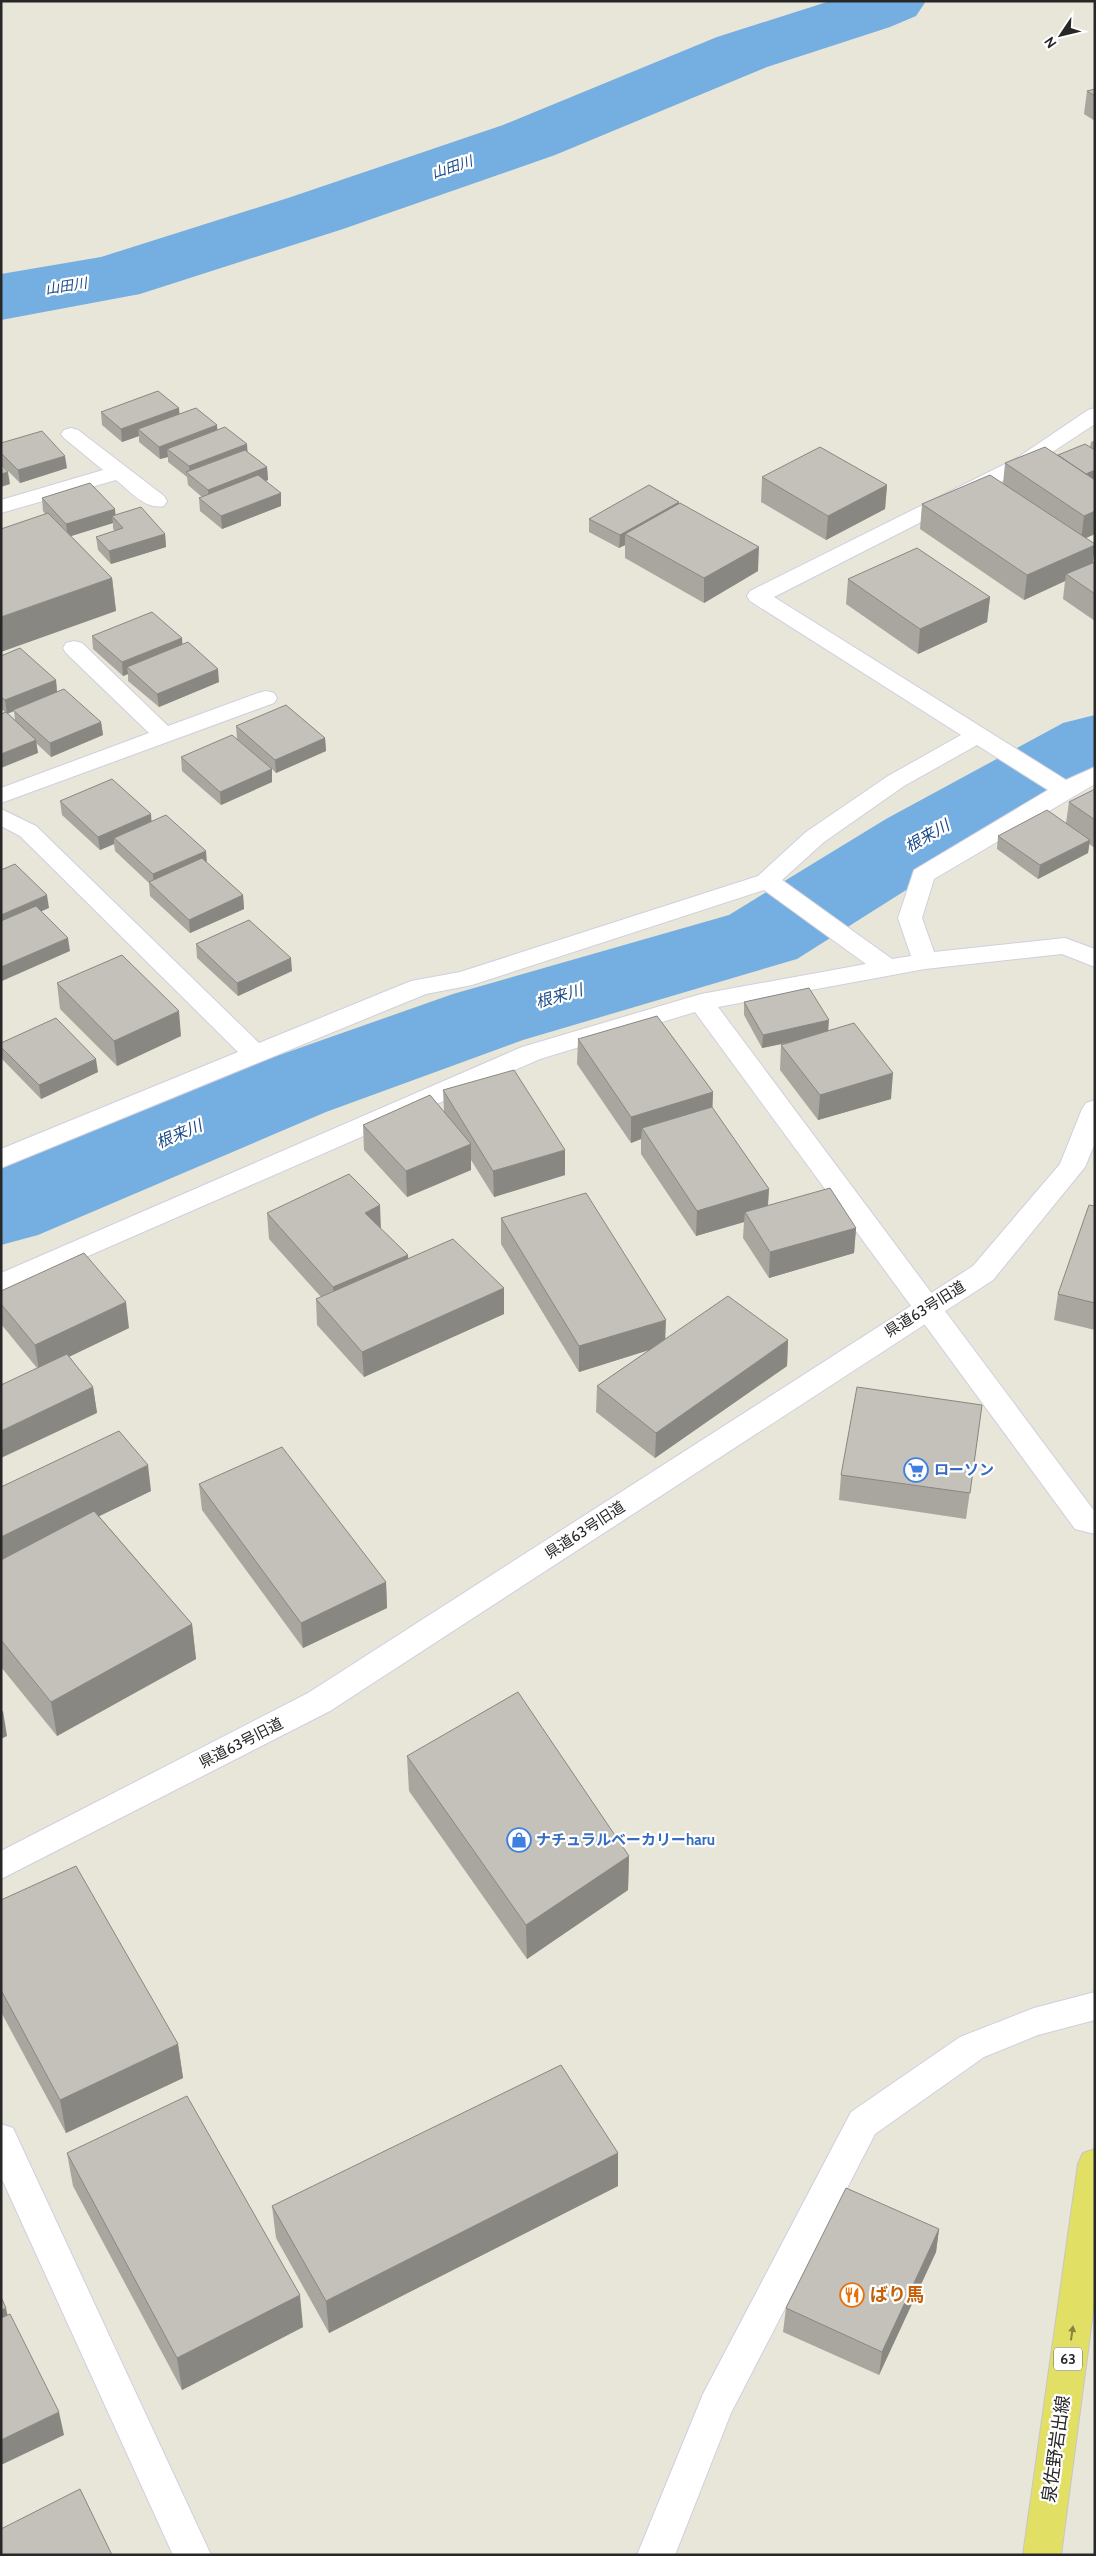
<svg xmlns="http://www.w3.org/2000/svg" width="1096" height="2556" viewBox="0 0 1096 2556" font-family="Cabin,'Noto Sans JP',sans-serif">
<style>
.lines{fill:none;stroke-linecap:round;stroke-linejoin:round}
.river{fill:#75aee1;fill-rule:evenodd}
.minor-casing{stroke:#cfcfdf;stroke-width:2}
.tertiary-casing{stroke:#cfcfdf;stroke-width:2}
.primary-casing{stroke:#c7c7c7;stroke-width:2}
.minor{fill:#fff;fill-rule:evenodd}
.tertiary{fill:#fff;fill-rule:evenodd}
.primary{fill:#e2df65;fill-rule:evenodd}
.wall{fill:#a8a69f;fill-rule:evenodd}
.shaded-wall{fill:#888782}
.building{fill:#c3c1b9;stroke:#888782}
.oneway{fill:#848346}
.labels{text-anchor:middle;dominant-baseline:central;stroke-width:4.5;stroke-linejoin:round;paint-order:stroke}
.far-water-label{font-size:14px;font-style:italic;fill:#194b88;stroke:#fff}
.shield{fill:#fff;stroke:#686868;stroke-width:1}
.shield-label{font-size:14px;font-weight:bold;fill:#272727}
.street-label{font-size:15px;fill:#272727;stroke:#fff}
.shop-label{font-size:15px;font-weight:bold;fill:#366cbe;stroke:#fff;text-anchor:start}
.water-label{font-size:16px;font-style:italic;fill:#194b88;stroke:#fff}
.near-food-label{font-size:18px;font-weight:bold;fill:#c56008;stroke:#fff;text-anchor:start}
.near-street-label{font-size:18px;fill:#272727;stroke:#fff}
</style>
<rect width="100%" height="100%" fill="#e8e5d9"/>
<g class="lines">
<path class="river" d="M830 1H926L916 16 890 27 767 67 555 155 343 229 140 294 1 320V274L101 257 291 197 503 125 717 37Z
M1095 715V780L952 861 797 959 523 1040 326 1112 38 1235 1 1245V1168L254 1064 453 994 729 915 886 819 1063 723Z"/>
<g class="minor-casing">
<path id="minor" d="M1095 408V424L1031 466 774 597 1066 780 1095 767V784L934 879 922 918 934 952 1065 938 1095 949V967L1062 954 925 969 718 1007 1095 1512V1534L1075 1529 695 1012 540 1059 1 1294V1273L522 1047 701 994 866 964 764 890 472 985 426 994 1 1168V1149L238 1052 20 836 1 826V809L36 826 259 1043 411 981 460 972 758 876 806 832 888 776 961 735 750 601 747 596 750 591 1017 458 1088 410ZM977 745 1048 790 914 870 898 918 911 956 892 959 782 880 824 842 904 786Z
M71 428 78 430 164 496 167 501 164 506C145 510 129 490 116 480L1 513V500L103 470 64 438 61 434 64 430Z
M74 641 82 643 168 726 258 693 266 691 274 693 277 698 274 703 1 803V788L149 733 66 653 63 648 66 643Z
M1095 1992V2020L1038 2035 984 2057 875 2134 731 2413 675 2555H637L703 2394 851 2112 960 2037 1034 2008Z"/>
</g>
<g class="tertiary-casing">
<path id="tertiary" d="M1095 1100V1143L1085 1167 993 1280 330 1711 1 1879V1851L308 1693 973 1266 1060 1164 1082 1109 1086 1103Z
M1 2124 13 2128 211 2555H173L1 2177Z"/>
</g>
<g class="primary-casing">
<path id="primary" d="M1095 2149V2297L1061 2555H1023L1078 2164 1083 2153Z"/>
</g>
<use href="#minor" class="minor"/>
<use href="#tertiary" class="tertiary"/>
<use href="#primary" class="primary"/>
</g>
<path class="wall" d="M1095 89V121L1084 114 1087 91Z
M179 408V414L247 444V452L267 467 268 480 265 481 281 506 222 529 200 511 199 498 202 497 188 485 187 477 168 462V457L160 459 139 442V436L122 442 102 425 101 412Z
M1095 440V534L1086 538 1093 563 1095 562V621L1063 599 1065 581 1024 600 920 529 922 504 1003 484 1005 463 1058 455 1090 447 1091 442Z
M1 443 67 468 20 483 1 464Z
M762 477 887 485 885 509 826 540 761 502Z
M42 498 115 509V515L165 534 166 547 111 564 98 550 96 537 115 531 113 529V523L71 536 112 578 116 611 43 511Z
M679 504 758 571 704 603 625 558V545L619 548 589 532V519Z
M848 579 990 597 987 622 918 654 846 604Z
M92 636 182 638V645L219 682 159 707 128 681V674L123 676 93 649Z
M1 656 56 680 57 692 101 722 103 735 51 757 36 743 38 753 5 712 1 709ZM14 711 15 720 7 713Z
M236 726 325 738 326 751 276 773 272 769V782L221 805 182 771 181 757 237 739Z
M1095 789V848L1089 844 1088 853 1038 879 997 849 998 836 1066 823 1069 802Z
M60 801 152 821 206 851V862L243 895 244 909 190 933 150 896 149 883 115 851 114 844 100 850 62 815Z
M196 944 292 971 238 996 197 958Z
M57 983 181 1036 117 1066 60 1009Z
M744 1002 828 1030 891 1099 818 1120 780 1070 781 1045 787 1043 762 1048 744 1015Z
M578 1039 713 1092 712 1108 769 1189 768 1206 856 1228 854 1253 769 1278 743 1238 744 1222 696 1236 641 1154V1139L631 1143 577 1064Z
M1 1043 98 1072 41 1099 1 1058Z
M443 1090 565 1175 494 1197 471 1160V1170L407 1197 364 1150 363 1125 444 1112Z
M1095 1206V1330L1054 1320 1058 1294Z
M267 1213 381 1229 408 1255V1259L504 1314 364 1377 317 1325 316 1299 321 1297 269 1239Z
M501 1218 665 1339 788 1340 787 1366 655 1458 596 1412 597 1386 649 1350 579 1372 501 1244Z
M1 1291 129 1328 69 1357 93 1387 97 1413 37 1368 1 1324Z
M982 1405 966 1519 839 1500 841 1475Z
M199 1484 386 1582 387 1608 303 1648 202 1510Z
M1 1487 151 1491 99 1516 192 1624 196 1659 57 1736 1 1667Z
M407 1756 629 1856 628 1890 527 1959 409 1791Z
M1 1900 178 2044 183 2078 66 2133 1 2012Z
M67 2153 303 2327 182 2390 73 2186Z
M618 2153V2186L329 2333 276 2238 272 2206Z
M939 2229 936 2252 879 2375 783 2332 786 2308Z"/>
<path class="shaded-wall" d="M179 408 180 420 138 429 139 436 122 442 121 429Z
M217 425 218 438 167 449 168 457 160 459 159 447Z
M247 444 248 457 190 475 189 466Z
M65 456 67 468 20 483 18 470Z
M267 467 268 480 209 502 208 490Z
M1095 470V482L1081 476Z
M8 472 10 484 1 487V474Z
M887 485 885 509 826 540 828 516Z
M281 493V506L222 529 221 516Z
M679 502V514L625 534V545L619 548 620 535Z
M115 509 116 521 112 516 113 523 68 537 66 524Z
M1095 511V534L1081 540 1084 516Z
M165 534 166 547 111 564 109 551Z
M1095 545 1092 569 1066 574 1065 581 1024 600 1027 575Z
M759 547 758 571 704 603V578Z
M112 578 116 611 1 652V617Z
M990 597 987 622 918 654 920 629Z
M182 638 183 651 127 667 128 674 123 676 122 662Z
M218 669 219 682 159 707 157 694Z
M56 680 57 693 7 714 5 700Z
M101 722 103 735 51 757 50 743Z
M325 738 326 751 276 773 275 760Z
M36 740 38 753 1 768V754Z
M272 769V782L221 805 220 792Z
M151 814 152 827 114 838V844L100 850 98 837Z
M1090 840 1088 853 1038 879 1040 865Z
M206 851 207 864 154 888 153 874Z
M47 895 49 908 1 929V915Z
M243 895 244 909 190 933 189 920Z
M68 938 70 951 2 981 1 967Z
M291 958 292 971 238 996 237 983Z
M179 1011 181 1036 117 1066 114 1041Z
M829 1020 828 1034 762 1048 763 1035Z
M96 1059 98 1072 41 1099 39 1085Z
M893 1073 891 1099 818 1120 820 1095Z
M713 1092 712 1118 642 1128 641 1139 631 1143V1117Z
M471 1144V1170L407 1197 406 1171Z
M565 1150V1175L494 1197 493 1171Z
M769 1189 767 1215 745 1212 744 1222 696 1236 697 1211Z
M380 1205 381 1230 365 1213Z
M856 1228 854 1253 769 1278 770 1252Z
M408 1255 409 1281 335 1312 333 1287Z
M504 1288V1314L364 1377 362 1352Z
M126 1302 129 1328 39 1371 35 1345Z
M666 1320 665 1345 579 1372V1346Z
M788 1340 787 1366 655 1458 656 1433Z
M93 1387 97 1413 1 1458V1431Z
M148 1465 151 1491 1 1564V1537Z
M386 1582 387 1608 303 1648 301 1623Z
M192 1624 196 1659 57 1736 51 1702Z
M3 1711 7 1736 1 1739V1712Z
M629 1856 628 1890 527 1959 526 1925Z
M178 2044 183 2078 66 2133 60 2100Z
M618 2153V2186L329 2333 326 2301Z
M939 2229 936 2252 879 2375 882 2352Z
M300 2295 303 2327 182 2390 177 2358Z
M6 2308 11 2331 1 2336V2310Z
M59 2412 64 2435 1 2465V2440Z"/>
<path class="building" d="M1095 89V96L1087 91Z
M158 391 179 408 121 429 101 412Z
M196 408 217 425 159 447 138 429Z
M225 427 247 444 189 466 167 449Z
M42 431 65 456 18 470 1 453V443Z
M1085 444 1095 450V470L1086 474 1058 455Z
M820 447 887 485 828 516 762 477Z
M1045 447 1095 480V511L1084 516 1005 463Z
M245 450 267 467 208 490 186 472Z
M1 464 8 472 1 474Z
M258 475 281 493 221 516 199 498Z
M990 475 1095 544V545L1027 575 922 504Z
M90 483 115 509 66 524 42 498Z
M649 485 679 502 620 535 589 519Z
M680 503 759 547 704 578 625 534Z
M141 507 165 534 109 551 96 537 123 528 112 516Z
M48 513 112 578 1 617V529Z
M917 548 990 597 920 629 848 579Z
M1095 562V594L1066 574Z
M152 612 182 638 122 662 92 636Z
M188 642 218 669 157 694 127 667Z
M20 648 56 680 5 700 1 697V656Z
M64 689 101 722 50 743 13 710Z
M286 705 325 738 275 760 236 726Z
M6 712 36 740 1 754V714Z
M232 735 272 769 220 792 181 757Z
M112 779 151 814 98 837 60 801Z
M1095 789V820L1069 802Z
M1047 810 1090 840 1040 865 998 836Z
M166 815 206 851 153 874 114 838Z
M202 858 243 895 189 920 149 882Z
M15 864 47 895 1 915V870Z
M36 906 68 938 1 967V921Z
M249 920 291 958 237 983 196 944Z
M122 955 179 1011 114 1041 57 983Z
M809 988 829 1020 763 1035 744 1002Z
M657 1016 713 1092 631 1117 578 1039Z
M56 1018 96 1059 39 1085 1 1047V1043Z
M854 1023 893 1073 820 1095 781 1045Z
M514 1070 565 1150 493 1171 443 1090Z
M430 1095 471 1144 406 1171 363 1125Z
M712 1107 769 1189 697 1211 642 1128Z
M349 1174 380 1205 365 1213 408 1255 333 1287 267 1213Z
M830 1188 856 1228 770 1252 745 1212Z
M586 1193 666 1320 579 1346 501 1218Z
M1089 1205 1095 1206V1303L1058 1294Z
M453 1239 504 1288 362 1352 316 1299Z
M84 1253 126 1302 35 1345 1 1304V1291Z
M728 1296 788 1340 656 1433 597 1386Z
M67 1354 93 1387 1 1431V1385Z
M857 1387 982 1405 970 1493 841 1475Z
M119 1431 148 1465 1 1537V1487Z
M282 1447 386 1582 301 1623 199 1484Z
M94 1511 192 1624 51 1702 1 1640V1560Z
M518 1692 629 1856 526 1925 407 1756Z
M76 1866 178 2044 60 2100 1 1990V1900Z
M561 2065 618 2153 326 2301 272 2206Z
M187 2096 300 2295 177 2358 67 2153Z
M846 2188 939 2229 882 2352 786 2308Z
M1 2297 6 2308 1 2310Z
M10 2314 59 2412 1 2440V2318Z
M80 2489 112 2555H1V2529Z"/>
<defs><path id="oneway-solid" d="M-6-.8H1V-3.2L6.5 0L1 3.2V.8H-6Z" transform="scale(1.25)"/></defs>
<use class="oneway" href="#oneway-solid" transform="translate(1072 2333) rotate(-82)"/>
<defs>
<g id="supermarket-ring" transform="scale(1.25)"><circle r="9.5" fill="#fff" stroke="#3f7fe0" stroke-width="1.5"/><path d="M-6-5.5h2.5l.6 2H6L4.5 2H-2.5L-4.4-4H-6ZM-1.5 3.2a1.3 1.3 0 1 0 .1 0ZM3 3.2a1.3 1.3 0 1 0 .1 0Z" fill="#3f7fe0"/></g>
<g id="shop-ring" transform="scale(1.25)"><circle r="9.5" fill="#fff" stroke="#3f7fe0" stroke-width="1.5"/><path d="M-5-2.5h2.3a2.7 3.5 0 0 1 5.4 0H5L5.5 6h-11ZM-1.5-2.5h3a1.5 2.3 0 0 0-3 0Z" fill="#3f7fe0"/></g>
<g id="restaurant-ring" transform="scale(1.25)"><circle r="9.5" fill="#fff" stroke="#e8710a" stroke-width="1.5"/><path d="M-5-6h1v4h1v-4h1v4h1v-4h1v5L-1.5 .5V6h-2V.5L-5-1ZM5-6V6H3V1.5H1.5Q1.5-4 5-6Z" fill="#e8710a"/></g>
</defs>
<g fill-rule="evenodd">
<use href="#supermarket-ring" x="916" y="1470"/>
<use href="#shop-ring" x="519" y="1840"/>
<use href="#restaurant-ring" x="852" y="2295"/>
</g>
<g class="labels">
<g class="far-water-label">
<text transform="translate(452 167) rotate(-19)">山田川</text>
<text transform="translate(66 286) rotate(-9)">山田川</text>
</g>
<rect class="shield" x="1054" y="2347.5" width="28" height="23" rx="4"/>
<g class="shield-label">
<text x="1068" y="2359">63</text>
</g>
<g class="street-label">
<text transform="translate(925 1309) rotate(-32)">県道63号旧道</text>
<text transform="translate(585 1530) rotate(-33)">県道63号旧道</text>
<text transform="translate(241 1743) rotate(-27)">県道63号旧道</text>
</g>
<g class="shop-label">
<text x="934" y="1470">ローソン</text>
<text x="536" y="1840">ナチュラルベーカリーharu</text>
</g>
<g class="water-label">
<text transform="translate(927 836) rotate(-30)">根来川</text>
<text transform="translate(559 996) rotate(-16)">根来川</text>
<text transform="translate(179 1134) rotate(-23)">根来川</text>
</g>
<g class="near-food-label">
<text x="870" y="2295">ばり馬</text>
</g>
<g class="near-street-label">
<text transform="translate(1056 2449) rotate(-82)">泉佐野岩出線</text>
</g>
</g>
<rect width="1096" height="2556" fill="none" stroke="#272727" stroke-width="5"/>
<g transform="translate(1061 35) rotate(235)" stroke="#ffffff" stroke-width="4" paint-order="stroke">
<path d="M0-4L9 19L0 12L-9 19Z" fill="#272727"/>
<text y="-8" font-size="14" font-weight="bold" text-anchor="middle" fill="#272727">N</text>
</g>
</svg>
